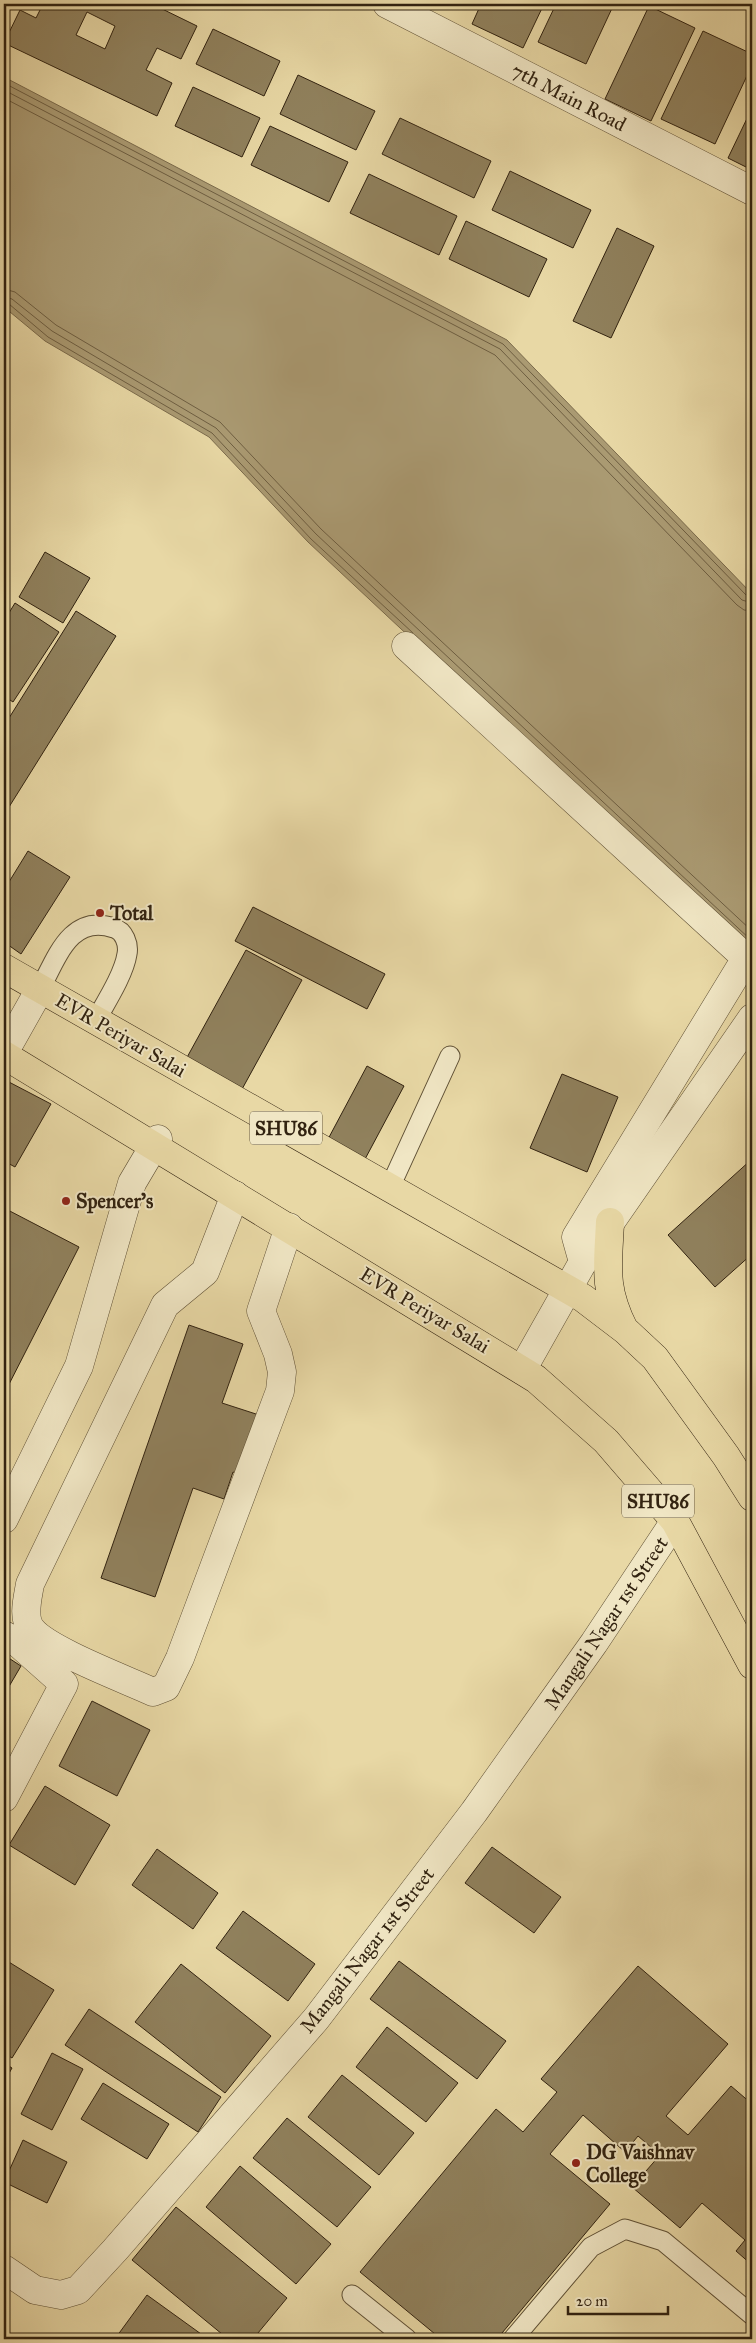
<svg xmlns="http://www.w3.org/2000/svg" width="756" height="2343" viewBox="0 0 756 2343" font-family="'IM FELL Great Primer',serif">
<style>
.water{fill:#aa9a72;stroke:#7a6a4b}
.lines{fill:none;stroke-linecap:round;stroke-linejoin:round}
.shore{stroke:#6e5e41;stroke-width:1}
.building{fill:#90815d;stroke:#312210;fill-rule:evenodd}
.service-casing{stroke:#5f5035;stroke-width:21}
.minor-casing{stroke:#5f5035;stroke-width:29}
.tertiary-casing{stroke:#5f5035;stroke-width:29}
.primary-casing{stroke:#312210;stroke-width:29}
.service{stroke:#f0e6c4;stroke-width:19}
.minor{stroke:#f0e6c4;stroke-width:28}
.tertiary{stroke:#f0e6c4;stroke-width:28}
.primary{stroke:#e8d8a5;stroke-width:28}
.poi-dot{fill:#8f2418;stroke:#f0e6c4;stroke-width:2}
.labels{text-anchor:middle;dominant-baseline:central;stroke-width:4;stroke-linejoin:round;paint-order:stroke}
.shield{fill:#f0e6c4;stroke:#6a5d46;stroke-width:1}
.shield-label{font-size:19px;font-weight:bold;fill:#312210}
.street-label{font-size:20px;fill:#312210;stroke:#f0e6c4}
.poi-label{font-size:20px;font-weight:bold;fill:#312210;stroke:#f0e6c4;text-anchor:start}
</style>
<rect width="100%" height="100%" fill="#e8d8a5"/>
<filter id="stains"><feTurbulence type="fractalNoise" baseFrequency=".004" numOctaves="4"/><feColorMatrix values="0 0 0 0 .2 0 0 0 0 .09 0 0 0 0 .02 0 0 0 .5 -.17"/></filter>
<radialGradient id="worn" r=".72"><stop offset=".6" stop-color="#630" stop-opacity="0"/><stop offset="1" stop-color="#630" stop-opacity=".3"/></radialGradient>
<path class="water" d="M4 77 507 340 752 594V957L308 542 209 437 45 341 4 307Z"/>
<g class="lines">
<path class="shore" d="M4 83 503 344 746 595 752 597
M4 90 500 349 742 600 752 603
M4 98 495 355 737 605 744 610 752 611
M4 289 15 292 56 325 220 422 321 529 752 931
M4 297 12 299 52 331 216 428 316 534 752 941
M4 303 9 304 48 337 212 433 311 539 413 633"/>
</g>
<path class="building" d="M43 4H152L197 26 181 59 157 48 146 70 172 83 157 116 4 43 20 10 36 18ZM87 12 115 26 105 49 76 35Z
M481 4H544L523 48 472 24Z
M556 4H614L586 64 538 42Z
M649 6 695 28 651 121 605 99Z
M213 29 280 61 264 96 196 64Z
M703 31 752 54V65L715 144 661 119Z
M298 75 375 111 356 150 280 114Z
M193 87 260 118 242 157 175 126Z
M752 108V170L728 158Z
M400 118 491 161 474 198 382 154Z
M270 126 348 162 329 202 251 165Z
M510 171 591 210 573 248 492 210Z
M369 174 457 216 439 255 350 213Z
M466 221 547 259 529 297 449 259Z
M617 228 654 246 611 338 573 321Z
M45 552 90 578 63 623 19 597Z
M15 603 59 632 13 702 4 696V621Z
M76 611 116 636 4 815V726Z
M28 851 70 877 21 954 4 942V890Z
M253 907 385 974 367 1009 235 941Z
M246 950 302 980 241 1091 185 1061Z
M367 1066 404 1086 364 1161 327 1141Z
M562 1074 618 1097 587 1172 530 1148Z
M7 1081 51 1104 15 1167 4 1161V1088Z
M752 1159V1254L715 1287 668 1235Z
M4 1208 79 1247 4 1394Z
M189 1325 243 1344 222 1403 259 1415 238 1474 233 1472 224 1499 193 1488 155 1597 101 1578Z
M4 1655 21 1666 4 1695Z
M92 1701 150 1730 117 1796 59 1766Z
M45 1786 110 1825 75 1885 9 1845Z
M492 1847 561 1897 534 1933 465 1883Z
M157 1849 218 1893 193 1929 132 1885Z
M243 1911 315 1964 288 2001 216 1948Z
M4 1959 54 1990 12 2058 4 2053Z
M399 1961 506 2041 477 2079 370 1999Z
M181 1964 271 2036 225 2093 135 2022Z
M638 1966 728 2044 666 2116 688 2135 731 2086 752 2104V2265L736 2251 745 2240 702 2203 680 2228 632 2187 660 2155 638 2136 625 2152 583 2115 550 2154 610 2204 497 2339H441L360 2272 496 2109 523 2132 557 2092 541 2079Z
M89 2009 221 2097 198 2132 65 2045Z
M387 2027 458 2083 426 2122 356 2067Z
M52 2053 83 2069 52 2130 21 2114Z
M4 2063 12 2068 4 2082Z
M342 2075 414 2133 379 2175 308 2117Z
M103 2083 169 2124 147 2159 81 2119Z
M287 2118 371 2187 337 2227 253 2158Z
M23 2140 67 2162 47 2203 4 2182Z
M240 2166 331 2244 296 2284 206 2207Z
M176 2207 287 2298 253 2339H228L132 2260Z
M147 2295 208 2339H121L117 2336Z"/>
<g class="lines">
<g class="service-casing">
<path id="service" d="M40 989C57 957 71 913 114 928 124 931 129 944 127 954 124 974 106 1002 96 1020
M390 1187 450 1056
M352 2295 407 2339
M513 2339 591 2247 625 2229 663 2241 752 2315"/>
</g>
<g class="minor-casing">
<path id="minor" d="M387 4 752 191
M406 646 746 958 576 1237 583 1262
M4 1053 40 989
M235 1195 205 1272 165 1305 30 1584C28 1597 22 1617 31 1629 47 1650 125 1679 153 1692L166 1687 180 1658 280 1391 282 1372 278 1354 261 1311 289 1227
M4 1519 79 1366 132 1183 158 1139
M4 1635 19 1644 64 1684 4 1798
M4 2269 35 2290 61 2295 78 2290 115 2250 316 2019 474 1812 594 1643 675 1521"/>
</g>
<g class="tertiary-casing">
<path id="tertiary" d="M522 1370 583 1262 752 1018"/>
</g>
<g class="primary-casing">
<path id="primary" d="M4 968 583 1298 625 1330 655 1358 726 1456 752 1497
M4 1055 536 1379 606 1441 675 1521 752 1665
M610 1222C608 1266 603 1288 624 1329"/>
</g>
<use href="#service" class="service"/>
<use href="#minor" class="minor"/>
<use href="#tertiary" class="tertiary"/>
<use href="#primary" class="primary"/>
</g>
<g class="poi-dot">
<circle cx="100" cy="913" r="5"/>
<circle cx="66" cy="1201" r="5"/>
<circle cx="576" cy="2163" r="5"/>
</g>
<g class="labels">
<g class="shield">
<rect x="250" y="1111.5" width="72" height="33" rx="4"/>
<rect x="622" y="1484.5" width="72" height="33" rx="4"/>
</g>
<g class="shield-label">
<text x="286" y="1128">SHU86</text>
<text x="658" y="1501">SHU86</text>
</g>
<g class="street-label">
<text transform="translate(569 97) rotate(27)">7th Main Road</text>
<text transform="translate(121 1035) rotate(30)">EVR Periyar Salai</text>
<text transform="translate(425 1310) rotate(31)">EVR Periyar Salai</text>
<text transform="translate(606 1623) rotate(-56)">Mangali Nagar 1st Street</text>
<text transform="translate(367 1950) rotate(-52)">Mangali Nagar 1st Street</text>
</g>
<g class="poi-label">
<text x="110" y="913">Total</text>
<text x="76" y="1201">Spencer's</text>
<text x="586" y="2152">DG Vaishnav<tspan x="586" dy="23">College</tspan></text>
</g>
</g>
<rect width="756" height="2343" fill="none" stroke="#e8d8a5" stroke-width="20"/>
<rect x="5" y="5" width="746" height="2333" fill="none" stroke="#312210" stroke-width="2.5"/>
<rect x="10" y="10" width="736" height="2323" fill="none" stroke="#312210"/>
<path d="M568 2306v8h100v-8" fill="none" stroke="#312210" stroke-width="2.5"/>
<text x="576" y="2306" font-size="15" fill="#312210" stroke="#f0e6c4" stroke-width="4" paint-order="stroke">20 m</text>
<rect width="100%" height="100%" filter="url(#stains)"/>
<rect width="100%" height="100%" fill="url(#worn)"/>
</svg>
